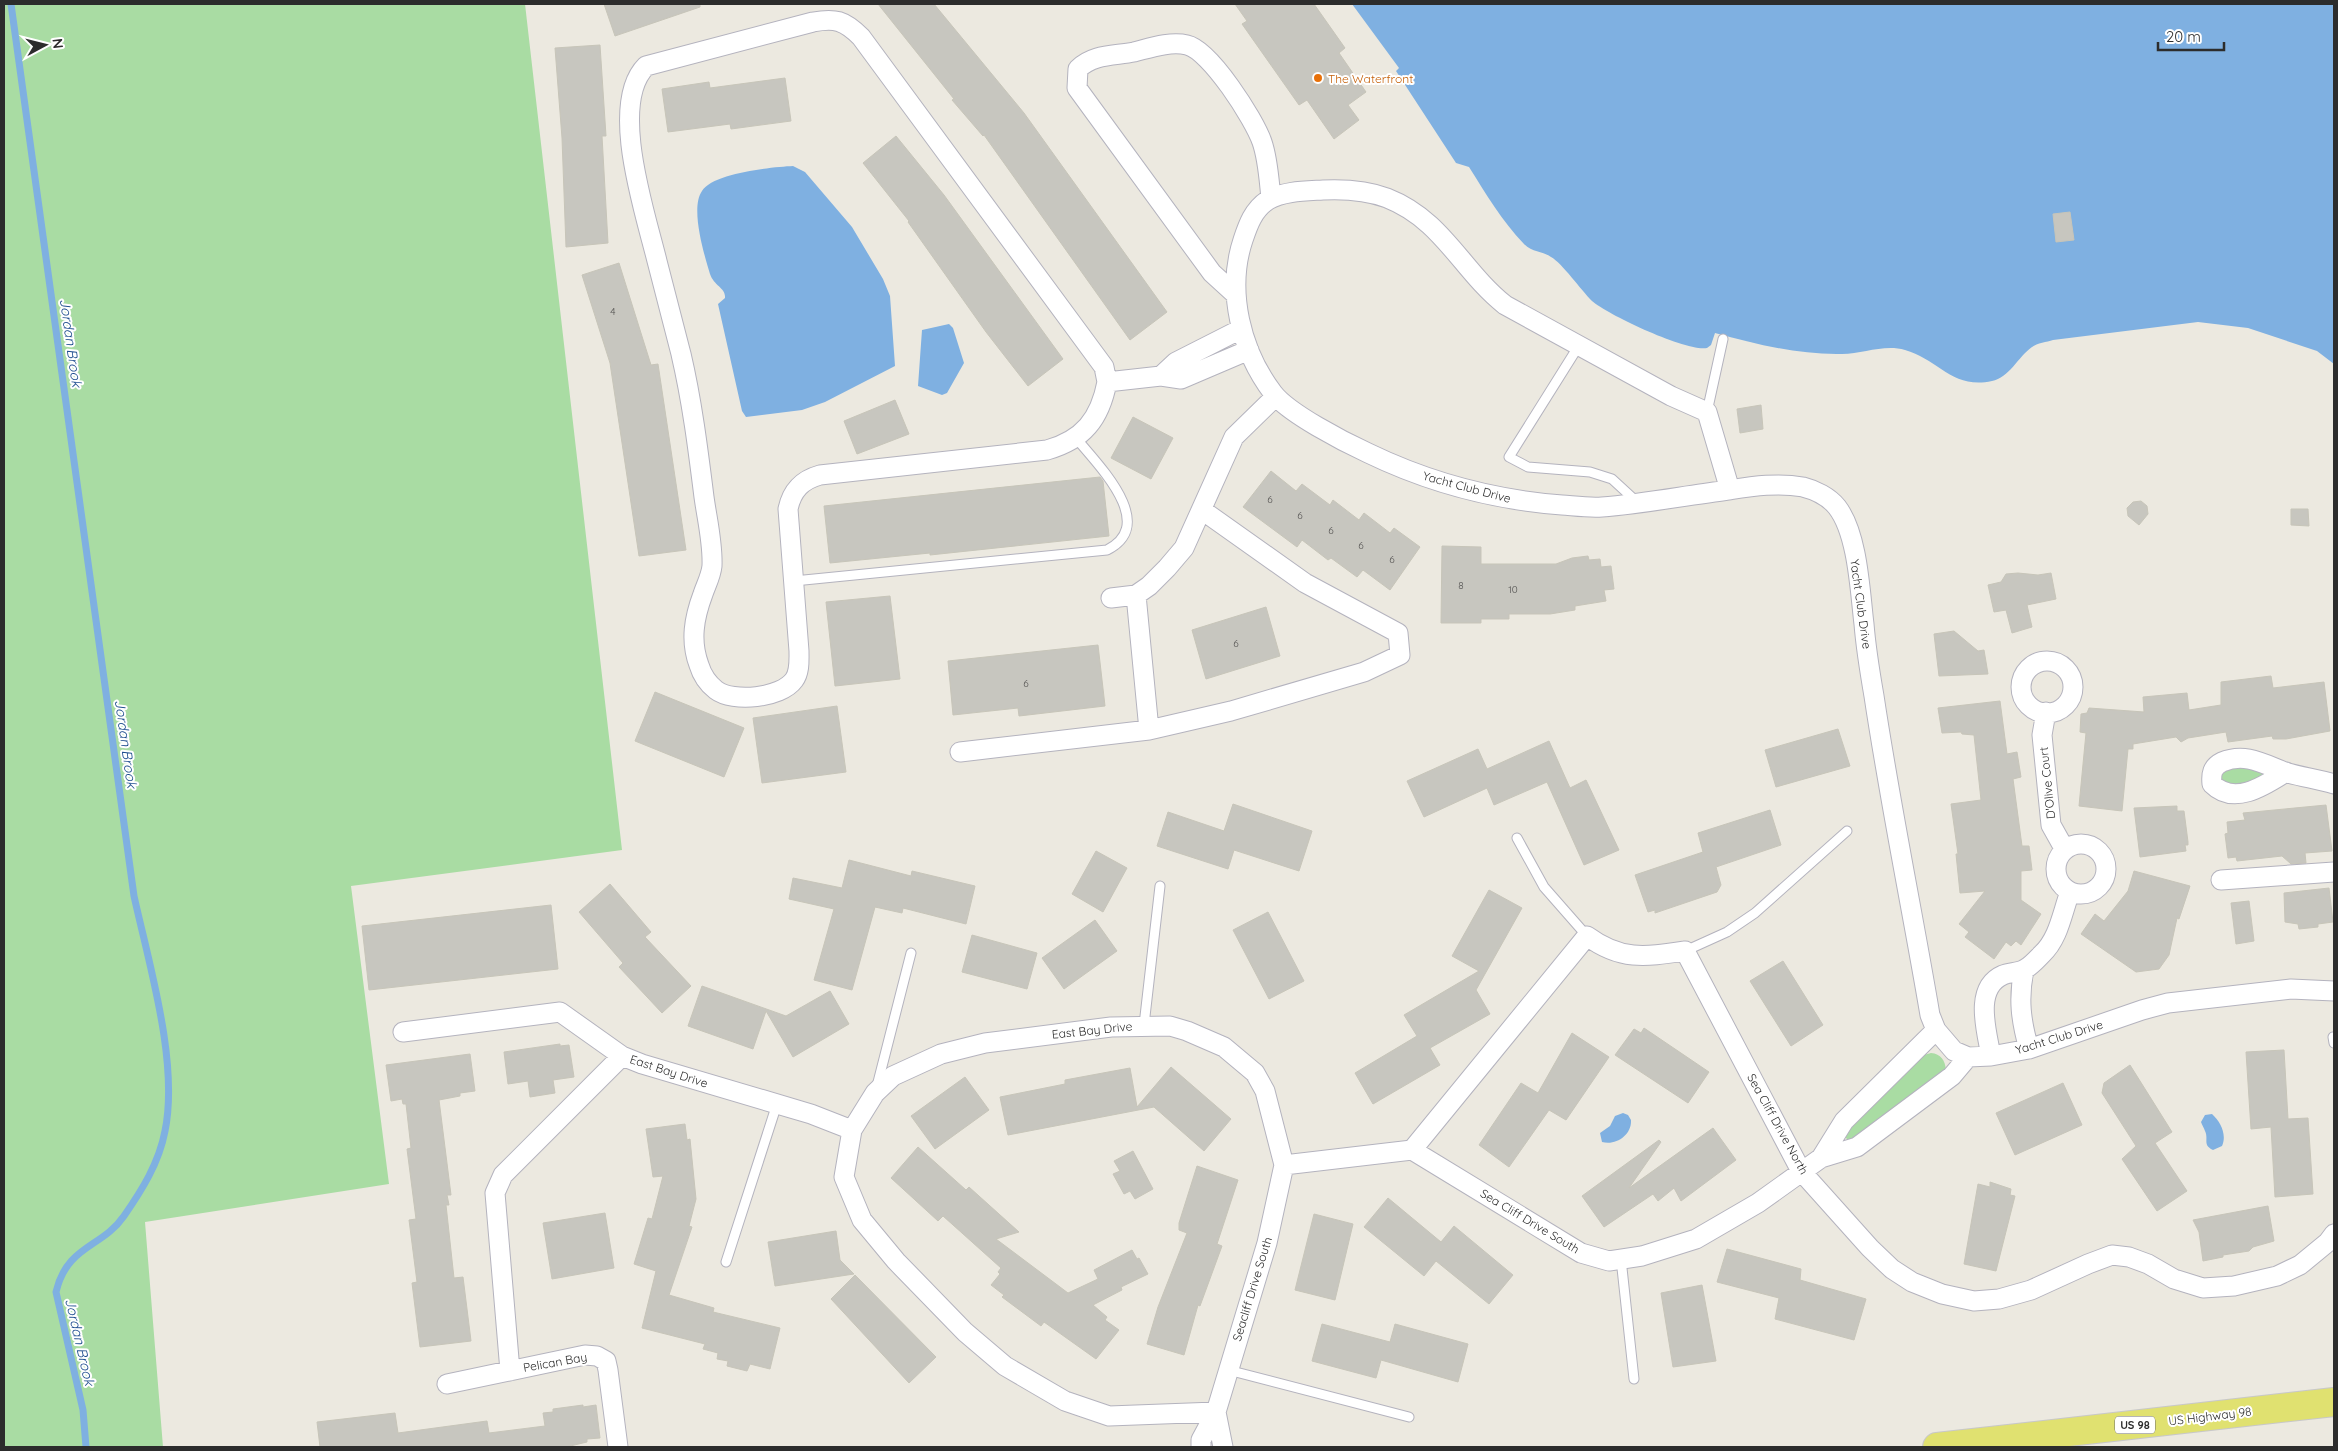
<svg xmlns="http://www.w3.org/2000/svg" width="2338" height="1451" viewBox="0 0 2338 1451" font-family="Quicksand,sans-serif">
<style>
.green{fill:#a9dca3}
.water{fill:#7fb0e1}
.lines{fill:none;stroke-linecap:round;stroke-linejoin:round}
.stream{stroke:#7fb0e1;stroke-width:7}
.building{fill:#c7c6bf;stroke:#c7c5b9}
.lane-casing{stroke:#b4b3be;stroke-width:11}
.street-casing{stroke:#b4b3be;stroke-width:21}
.primary-casing{stroke:#c8c8c8;stroke-width:30}
.lane{stroke:#fff;stroke-width:9}
.street{stroke:#fff;stroke-width:19}
.primary{stroke:#e0e170;stroke-width:28}
.food-dot{fill:#e8710a;stroke:#fff;stroke-width:2}
.labels{text-anchor:middle;dominant-baseline:central;stroke-width:4;stroke-linejoin:round;paint-order:stroke}
.number-label{font-size:10px;fill:#535251}
.shield{fill:#fff;stroke:#6b6b6b;stroke-width:1}
.shield-label{font-size:11px;font-weight:bold;fill:#2c2c2c}
.food-label{font-size:12px;fill:#c56008;stroke:#fff;text-anchor:start}
.street-label{font-size:12px;fill:#2c2c2c;stroke:#fff}
.water-label{font-size:14px;font-style:italic;fill:#1d4c8e;stroke:#fff}
</style>
<rect width="100%" height="100%" fill="#ece9e0"/>
<path class="green" d="M4 4H525L622 850 351 886 389 1184 145 1222 163 1447H4Z
M2228 765 2260 767 2268 777 2231 787 2221 785 2219 772Z
M1931 1053C1941 1054 1945 1060 1946 1070L1851 1143 1842 1134 1924 1055Z"/>
<path class="water" d="M1352 4H2334V364L2317 351 2248 328 2198 322 2053 340C2047 342 2037 343 2032 347 2018 357 2009 378 1992 381 1953 390 1938 359 1905 350 1884 344 1863 354 1842 354 1799 355 1755 344 1715 333L1711 345 1707 348C1687 352 1608 315 1592 301 1581 290 1562 263 1551 257 1543 251 1533 253 1524 244 1502 221 1486 194 1469 167L1456 163 1396 71 1399 68Z
M793 166 805 172 852 227 883 279 890 296 895 366 825 402 802 410 746 417 742 411 718 304 725 298C726 288 714 286 710 274 704 254 690 208 702 191 713 173 772 167 793 166Z
M949 324 953 328 964 363 947 393 942 395 918 386 922 330Z
M1623 1113 1628 1115 1631 1120C1632 1135 1616 1146 1602 1142L1600 1133 1610 1126 1615 1116Z
M2212 1114C2221 1122 2227 1135 2222 1146L2213 1150C2202 1145 2209 1139 2205 1131 2204 1128 2202 1125 2201 1122L2205 1115Z"/>
<g class="lines">
<path class="stream" d="M11 4 134 896C149 964 179 1063 165 1131 159 1163 142 1190 124 1216 102 1248 67 1245 56 1292L83 1410 86 1447"/>
</g>
<path class="building" d="M604 4H700V7L615 36Z
M878 4H934L1024 113 1167 312 1130 340 984 135 983 136 952 100 954 99Z
M1235 4H1314L1345 48 1339 53 1366 92 1348 105 1359 120 1334 139 1307 100 1299 105 1242 24 1247 21Z
M600 45 606 136H602L608 243 566 247 562 138 555 48Z
M785 78 791 121 731 129 730 124 668 132 662 89 709 82 710 88Z
M896 136 944 195 1063 359 1028 386 986 332 908 222 909 221 863 163Z
M2070 212 2074 240 2056 242 2053 214Z
M619 263 651 365 658 364 686 550 639 556 610 363 582 275Z
M895 400 909 434 857 454 844 421Z
M1761 405 1763 429 1740 433 1737 409Z
M1133 417 1173 438 1151 479 1111 458Z
M1271 471 1296 491 1302 484 1330 505 1333 500 1359 520 1364 513 1390 533 1394 528 1420 547 1390 590 1363 570 1357 577 1331 558 1328 560 1302 540 1297 547 1243 507Z
M1100 477 1103 481 1109 536 930 555V553L830 563 824 506Z
M2141 501 2147 506 2148 514 2139 525 2128 516 2127 508 2133 502Z
M2291 509H2308L2309 526 2291 525Z
M1442 546 1481 547V564H1556L1572 558 1588 556 1589 560 1600 559 1601 567 1611 566 1614 589 1604 590 1606 601 1575 606V610L1550 614H1509V619H1481V623H1441Z
M2018 573 2038 575 2051 573 2056 599 2027 605 2032 627 2012 633 2006 610 1994 612 1988 585 2001 582 2006 574Z
M890 596 900 679 835 686 826 602Z
M1266 607 1280 656 1206 679 1192 630Z
M1954 631 1978 651 1984 650 1988 674 1939 676 1934 634Z
M1098 645 1105 706 1019 716 1018 708 953 715 948 661Z
M2271 676 2273 688 2324 682 2330 731 2286 739H2273L2272 736 2228 742 2226 732 2188 738 2181 742 2176 737 2133 744V749H2128L2122 811 2079 806 2086 733 2080 732 2081 714 2087 713 2089 708 2144 712 2143 697 2187 693 2189 710 2221 705V682Z
M655 692 744 728 724 777 635 741Z
M2000 701 2007 754 2017 752 2021 777 2013 779 2022 846H2029L2032 870 2021 871V900L2041 914 2021 945 2016 941 2011 946 2006 942 1994 959 1965 937 1969 932 1959 924 1985 891 1960 893 1956 854H1958L1951 804 1981 800 1974 735 1962 734 1961 732 1942 733 1938 708Z
M837 706 846 772 762 783 753 718Z
M1838 729 1850 766 1776 787 1765 750Z
M1549 741 1570 788 1586 780 1619 850 1584 865 1547 782 1494 805 1487 788 1424 817 1407 781 1478 749 1487 769Z
M1233 804 1312 831 1299 871 1234 850 1228 869 1157 846 1168 812 1224 831Z
M2326 805 2332 851 2305 853 2306 863 2291 864 2282 856 2237 861 2236 857 2228 858 2225 834 2228 833 2227 822 2245 820 2243 813Z
M2177 806V811H2184L2188 842V845H2185L2186 851 2140 857 2134 808Z
M1770 810 1781 845 1716 867 1721 885 1717 892 1655 913V910L1648 912 1635 875 1703 852 1698 833Z
M1096 851 1127 868 1103 912 1072 894Z
M849 860 911 876 912 871 975 886 966 924 903 908 902 913 875 907 852 990 814 980 834 909 789 899 793 878 842 888Z
M2134 871 2190 886 2179 919 2177 918 2169 955 2159 969 2136 972 2081 934 2095 914 2104 921 2128 891Z
M610 884 651 932 645 937 691 986 662 1013 619 967 623 963 579 912Z
M2329 888 2333 922 2318 924V927L2299 929 2298 924 2285 922 2284 893Z
M1489 890 1522 908 1476 990 1490 1014 1430 1048 1440 1065 1373 1104 1355 1073 1417 1036 1404 1015 1479 971 1452 956Z
M2249 901 2254 941 2236 944 2231 903Z
M551 905 558 969 369 990 362 926Z
M1268 912 1304 981 1269 999 1233 930Z
M1095 920 1117 951 1064 989 1042 958Z
M972 935 1037 953 1027 989 962 972Z
M1783 961 1823 1025 1791 1046 1750 981Z
M702 986 786 1016 830 991 849 1024 793 1057 766 1011 753 1049 688 1026Z
M1644 1028 1709 1072 1688 1103 1615 1055 1634 1029 1641 1033Z
M1572 1033 1609 1057 1566 1120 1549 1110 1509 1167 1479 1145 1521 1083 1538 1093Z
M560 1044V1046L569 1045 574 1077 553 1080 555 1093 530 1097 528 1081 508 1084 504 1052Z
M2284 1050 2288 1119 2308 1118 2313 1194 2275 1197 2271 1127 2251 1129 2246 1052Z
M470 1054 475 1091 460 1093V1096L439 1100 451 1195H447L449 1205H446L454 1278 463 1277 471 1341 420 1347 412 1283 417 1282 409 1220 416 1219 407 1149 411 1148 406 1104H403L402 1099 391 1101 386 1065Z
M2130 1065 2172 1132 2155 1143 2187 1191 2157 1211 2122 1159 2136 1146 2102 1093 2104 1083Z
M1171 1067 1231 1119 1204 1151 1154 1107 1008 1135 1000 1097 1065 1084V1080L1130 1068 1137 1107Z
M965 1077 989 1110 935 1149 911 1116Z
M2063 1083 2082 1125 2015 1155 1996 1113Z
M685 1124 687 1140 690 1139 696 1199 689 1226 692 1227 669 1295 714 1308 713 1312 780 1328 770 1369 750 1364 747 1371 727 1366 728 1361 717 1359 718 1353 703 1349 705 1344 642 1328 656 1271 634 1264 648 1218 652 1219 663 1176 653 1177 646 1129Z
M1713 1128 1736 1160 1681 1201 1674 1188 1658 1201 1653 1194 1604 1227 1582 1196 1659 1140 1661 1142 1629 1188Z
M918 1147 966 1190 969 1187 1019 1232 996 1239 1068 1293 1098 1279 1094 1270 1132 1250 1137 1259 1139 1258 1148 1274 1121 1287 1122 1290 1093 1305 1107 1317 1105 1320 1119 1330 1096 1359 1044 1322 1041 1326 1002 1297 1004 1295 991 1285 1000 1274 998 1272 1001 1268 943 1216 938 1221 891 1178Z
M1133 1151 1153 1189 1135 1199 1130 1191 1124 1194 1113 1174 1120 1171 1114 1161Z
M1197 1166 1238 1180 1217 1244 1222 1246 1200 1306 1198 1305 1184 1355 1147 1344 1158 1307 1187 1233 1179 1230V1223Z
M1990 1182 2011 1189 2010 1195 2015 1196 1996 1271 1964 1264 1978 1184 1990 1187Z
M1388 1198 1441 1242 1454 1226 1513 1275 1489 1304 1436 1261 1424 1276 1364 1227Z
M2268 1206 2274 1241 2253 1247 2249 1251 2223 1255V1257L2203 1261 2199 1232 2193 1220Z
M605 1213 614 1268 552 1279 543 1223Z
M1314 1214 1353 1224 1335 1300 1295 1290Z
M836 1231 840 1260 854 1274 775 1286 768 1242Z
M1727 1249 1801 1269 1800 1280 1866 1299 1854 1340 1775 1319 1779 1298 1717 1282Z
M855 1275 936 1357 909 1383 831 1299Z
M1702 1285 1716 1361 1673 1367 1661 1293Z
M1322 1324 1390 1342 1395 1324 1468 1344 1458 1382 1381 1360 1376 1378 1312 1361Z
M583 1405V1407L596 1405 600 1438 587 1439V1442L566 1447H320L317 1422 395 1413 398 1433 487 1421 489 1433 545 1426 543 1413 553 1412V1409Z"/>
<g class="lines">
<g class="lane-casing">
<path id="lane" d="M1578 347 1509 457 1528 467 1590 472 1612 479 1637 502
M1707 412 1723 339
M794 581 1107 550C1159 524 1097 464 1076 438
M1517 838 1544 887 1587 936
M1685 951 1727 932 1755 913 1847 831
M1144 1025 1160 886
M2333 1037 2334 1043
M877 1086 911 953
M1621 1259 1634 1379
M726 1262 777 1104
M1228 1370 1409 1417"/>
</g>
<g class="street-casing">
<path id="street" d="M1235 294 1212 273 1077 88 1078 69C1093 54 1114 56 1134 52 1150 48 1170 41 1187 45 1210 50 1254 119 1262 142 1268 159 1269 180 1271 198
M1241 329 1176 362 1161 376 1181 379 1249 350
M1107 382C1100 419 1083 440 1047 450L820 475C802 480 792 490 788 509L799 651C799 660 800 672 794 680 781 698 733 703 716 690 707 683 702 675 699 665 690 641 694 618 703 594 706 585 711 576 712 566 713 543 707 519 704 497 698 449 692 401 681 354 673 323 665 292 657 261 646 215 608 104 646 66L813 22C835 18 844 20 861 37L1104 367 1107 382 1161 376
M1730 490 1707 412 1671 396 1505 305C1461 270 1443 220 1387 198 1366 190 1345 189 1323 190 1306 191 1283 191 1268 200 1253 210 1248 225 1243 240 1226 291 1241 351 1273 393 1288 413 1344 442 1368 453 1428 482 1496 500 1562 505 1575 506 1589 508 1602 507 1642 504 1683 496 1722 491 1749 487 1776 482 1803 487 1815 490 1829 497 1837 507 1858 534 1860 592 1864 624 1866 649 1870 673 1874 696 1890 803 1912 909 1930 1015L1936 1030 1954 1051 1968 1057 1991 1056 2029 1049 2142 1010 2168 1003 2291 989 2334 991
M1111 598 1136 595
M2021 687a26 26 0 1 1 52 0a26 26 0 1 1-52 0Z
M2046 712 2042 735 2051 825 2065 850
M1149 730 1136 595 1149 586 1167 568 1184 548 1234 437 1275 397
M960 752 1149 730 1231 711 1364 672 1400 655 1398 633 1305 583 1202 510
M2286 772C2264 786 2234 806 2212 784 2211 774 2212 767 2222 762 2245 752 2264 764 2285 772 2301 777 2318 779 2334 784
M2056 869a25 25 0 1 1 50 0a25 25 0 1 1-50 0Z
M2221 880 2334 872
M2024 970C2018 999 2021 1021 2029 1049
M403 1032 560 1012 622 1056 642 1064 811 1114 852 1130 844 1177 862 1220 896 1261 965 1332 1005 1366 1065 1401 1109 1416 1216 1412
M1991 1056C1987 1032 1973 988 2003 975 2009 972 2019 973 2025 969 2031 966 2037 959 2042 954 2059 938 2062 913 2070 892
M852 1130 875 1093 893 1076 941 1054 985 1043 1111 1027 1170 1026 1187 1031 1224 1047 1255 1073 1265 1091 1284 1165 1267 1243 1216 1412 1201 1440V1447
M1412 1150 1587 936C1621 961 1645 957 1685 951L1801 1171 1870 1248 1892 1269 1912 1282 1942 1294 1974 1301 1999 1299 2031 1290 2088 1264 2112 1255 2129 1257 2148 1264 2174 1279 2203 1288 2234 1286 2277 1276 2300 1265 2328 1242 2334 1234
M1821 1158 1844 1121 1936 1030
M1284 1165 1412 1150 1581 1253 1609 1261 1642 1256 1696 1239 1758 1203 1821 1158 1857 1147 1952 1076 1968 1057
M510 1371 495 1193 503 1175 622 1056
M447 1384 585 1355 597 1356 606 1361 608 1370 618 1447
M1216 1412 1223 1447"/>
</g>
<g class="primary-casing">
<path id="primary" d="M1937 1447 2334 1402"/>
</g>
<use href="#lane" class="lane"/>
<use href="#street" class="street"/>
<use href="#primary" class="primary"/>
</g>
<circle class="food-dot" cx="1318" cy="78" r="5"/>
<g class="labels">
<g class="number-label">
<text x="613" y="311">4</text>
<text x="1270" y="499">6</text>
<text x="1300" y="515">6</text>
<text x="1331" y="530">6</text>
<text x="1361" y="545">6</text>
<text x="1392" y="559">6</text>
<text x="1461" y="585">8</text>
<text x="1513" y="589">10</text>
<text x="1236" y="643">6</text>
<text x="1026" y="683">6</text>
</g>
<rect class="shield" x="2115" y="1416.5" width="40" height="17" rx="4"/>
<g class="shield-label">
<text x="2135" y="1425">US 98</text>
</g>
<g class="food-label">
<text x="1328" y="78">The Waterfront</text>
</g>
<g class="street-label">
<text transform="translate(1467 487) rotate(15)">Yacht Club Drive</text>
<text transform="translate(1861 604) rotate(82)">Yacht Club Drive</text>
<text transform="translate(2047 783) rotate(-96)">D'Olive Court</text>
<text transform="translate(1092 1030) rotate(-6)">East Bay Drive</text>
<text transform="translate(2059 1037) rotate(-17)">Yacht Club Drive</text>
<text transform="translate(669 1071) rotate(18)">East Bay Drive</text>
<text transform="translate(1778 1124) rotate(61)">Sea Cliff Drive North</text>
<text transform="translate(1530 1221) rotate(31)">Sea Cliff Drive South</text>
<text transform="translate(1252 1289) rotate(-73)">Seacliff Drive South</text>
<text transform="translate(555 1362) rotate(-10)">Pelican Bay</text>
<text transform="translate(2210 1416) rotate(-7)">US Highway 98</text>
</g>
<g class="water-label">
<text transform="translate(71 343) rotate(82)">Jordan Brook</text>
<text transform="translate(126 744) rotate(82)">Jordan Brook</text>
<text transform="translate(80 1342) rotate(77)">Jordan Brook</text>
</g>
</g>
<rect width="2338" height="1451" fill="none" stroke="#2c2c2c" stroke-width="10"/>
<g transform="translate(45 45) rotate(83)" stroke="#ffffff" stroke-width="4" paint-order="stroke">
<path d="M0-4L9 19L0 12L-9 19Z" fill="#2c2c2c"/>
<text y="-8" font-size="14" font-weight="bold" text-anchor="middle" fill="#2c2c2c">N</text>
</g>
<path d="M2158 42v8h66v-8" fill="none" stroke="#2c2c2c" stroke-width="2.5"/>
<text x="2166" y="42" font-size="15" fill="#2c2c2c" stroke="#ffffff" stroke-width="4" paint-order="stroke">20 m</text>
</svg>
